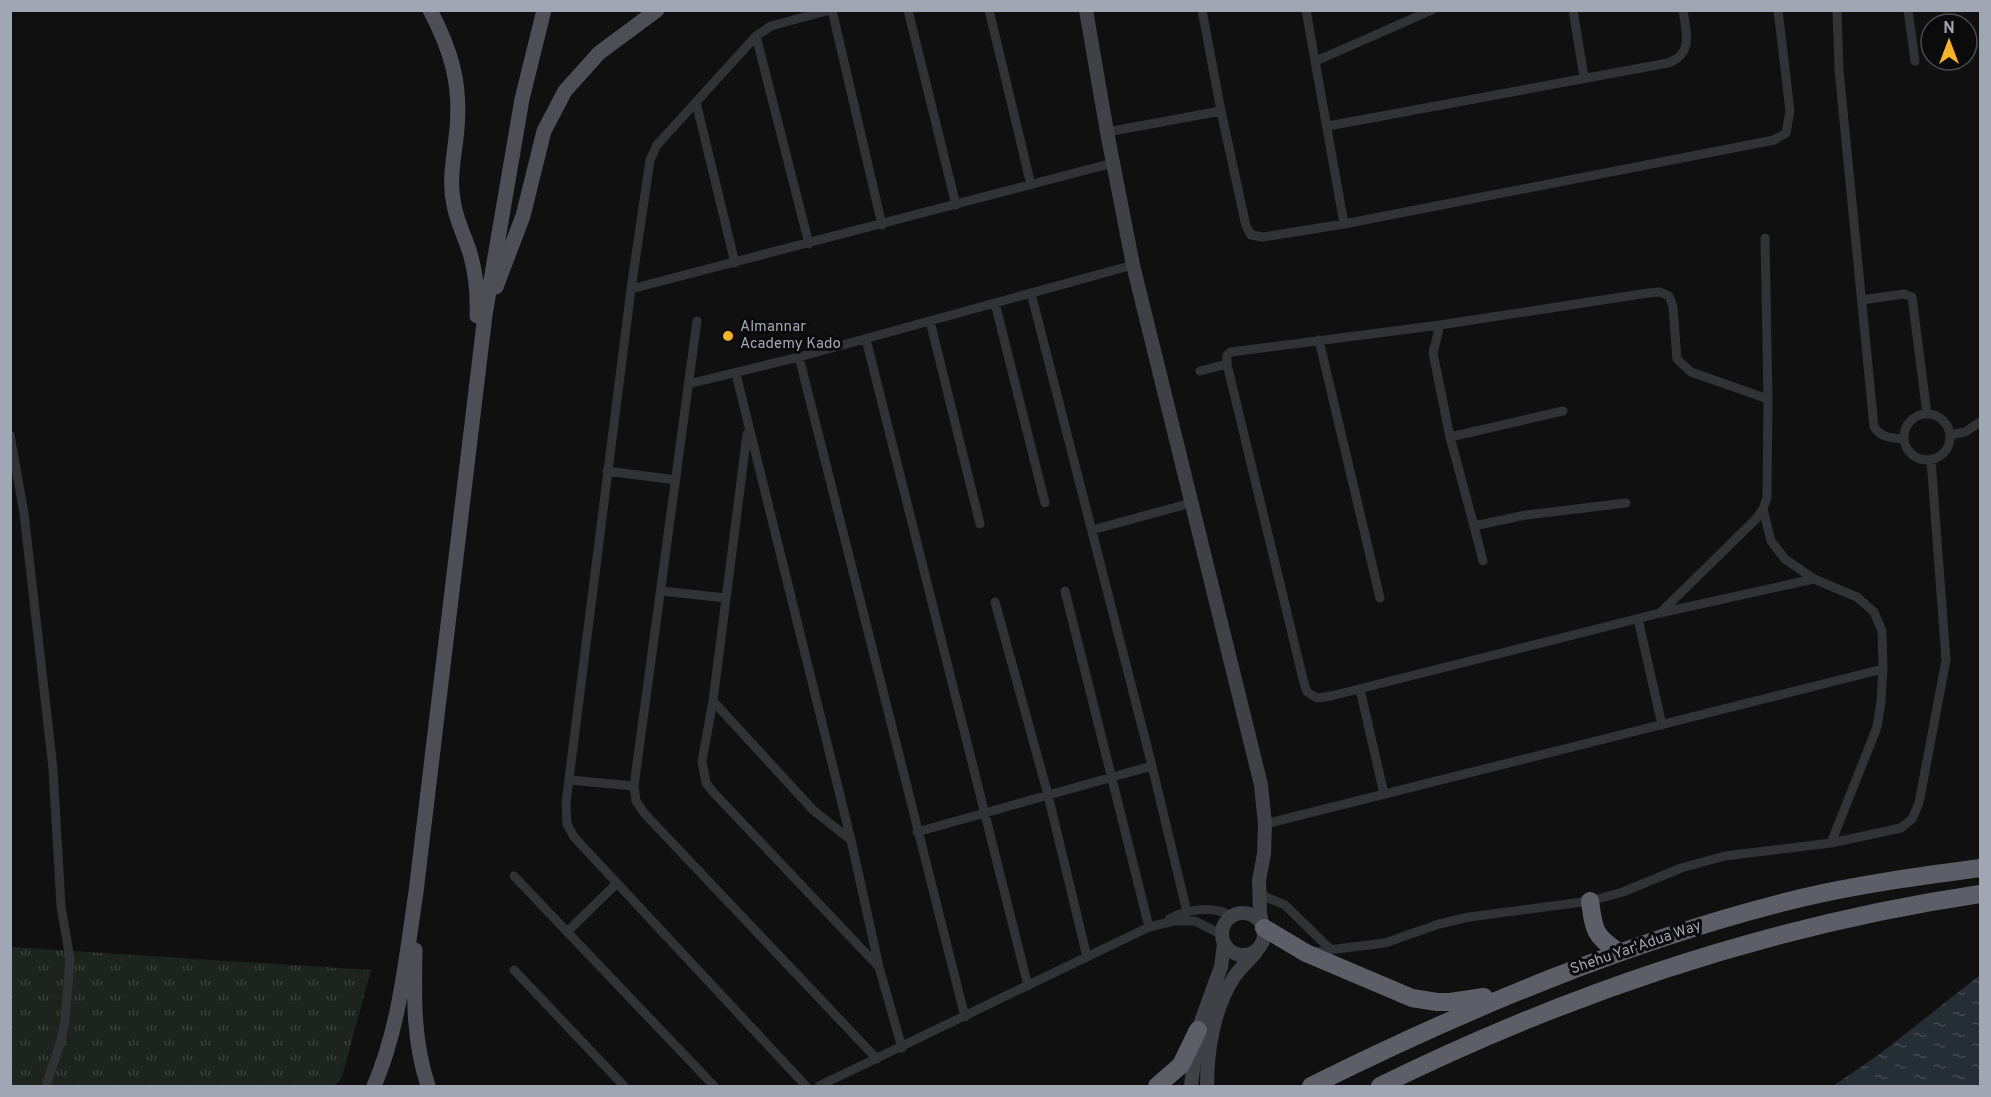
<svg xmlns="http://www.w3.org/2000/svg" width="1991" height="1097" viewBox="0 0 1991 1097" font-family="Overpass,sans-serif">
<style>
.grass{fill:url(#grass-tufts)}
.water{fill:url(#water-ripples)}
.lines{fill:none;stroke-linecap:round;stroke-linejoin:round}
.street{stroke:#313236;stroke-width:9}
.secondary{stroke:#3f4147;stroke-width:14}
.primary{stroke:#4d4e56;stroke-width:15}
.highway{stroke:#5d5f68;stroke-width:18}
.poi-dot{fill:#f7b322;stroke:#0b0b0c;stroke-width:2}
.labels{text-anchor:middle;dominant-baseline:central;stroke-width:6;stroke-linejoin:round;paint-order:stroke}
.poi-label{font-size:15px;fill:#a0a6b3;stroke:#0b0b0c;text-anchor:start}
.street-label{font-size:15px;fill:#a0a6b3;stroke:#0b0b0c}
</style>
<defs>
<pattern id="grass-tufts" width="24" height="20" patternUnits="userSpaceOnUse" patternTransform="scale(1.5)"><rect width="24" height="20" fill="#1c241d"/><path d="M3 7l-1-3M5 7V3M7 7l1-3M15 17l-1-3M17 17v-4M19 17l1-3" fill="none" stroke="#3a413b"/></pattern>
<pattern id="water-ripples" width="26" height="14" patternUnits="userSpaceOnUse" patternTransform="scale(1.5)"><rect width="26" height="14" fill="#262e35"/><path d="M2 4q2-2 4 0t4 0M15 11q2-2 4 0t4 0" fill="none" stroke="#424950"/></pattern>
</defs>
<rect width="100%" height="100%" fill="#101011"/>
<path class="grass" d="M10 947 371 970 342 1077 335 1086H11Z"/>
<path class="water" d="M1980 975V1086H1833L1881 1053Z"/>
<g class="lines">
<path class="street" d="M832 10 882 225
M908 10 956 205
M989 10 1031 185
M1202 10 1221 111 1246 226 1251 235 1263 237 1344 224 1774 140 1786 133 1790 111 1778 10
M1306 10 1344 224
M1573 10 1584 77
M1837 10 1839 70 1874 427C1882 438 1891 438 1904 439
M1908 10 1915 61
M756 36 809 244
M1316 61 1432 10
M696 102 735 263
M1328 126 1668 63C1694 54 1686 32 1683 10
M1107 132 1221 111
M1765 238 1768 399
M631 289 1113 163
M1031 293 1152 766 1187 912
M1862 300 1904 294 1912 297 1927 414
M995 303 1045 503
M930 321 980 524
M1440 325 1433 353 1450 437 1474 526 1526 515 1626 503
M866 339 1028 986
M1319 340 1380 598
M799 357 965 1017
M1200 371 1227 364
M736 374 851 840 879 967 902 1048
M688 384 799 357 1133 265
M1904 437a23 23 0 1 1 46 0a23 23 0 1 1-46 0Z
M747 434 713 701 702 761 706 783 713 792 878 966
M10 435 24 513 53 769 61 906 70 959 65 1020 61 1041 46 1086
M1950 435 1965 432 1980 422
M1450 437 1563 411
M607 471 676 480
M1763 509 1771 541 1785 559 1814 579 1857 597 1874 612 1882 631 1883 669 1881 702 1877 727 1831 843
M1474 526 1483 561
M1092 530 1191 503
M661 591 726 598
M1065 591 1149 927
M995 602 1048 795 1087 957
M1660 613 1756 519 1763 509 1767 498 1768 399 1691 372 1677 359 1673 307 1669 296 1660 292 1648 293 1440 325 1231 352 1227 355V364L1303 679 1307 692 1317 698 1331 696 1660 613 1814 579
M1638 619 1662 725
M1360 689 1384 794
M713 701 813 810 851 840
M569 780 634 786 636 801 644 813 877 1059
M634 786 697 321
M1265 824 1883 669
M917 832 1152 766
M514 876 714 1086
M1259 894 1285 905 1330 949
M1169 919C1187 909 1214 905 1232 916
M567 932 617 883
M1312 952 1385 943 1439 924 1469 917 1590 901 1623 892 1681 868 1725 856 1831 843 1901 828 1912 819 1919 803 1946 660 1931 460
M514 970 624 1086
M806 1086 574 837 567 824 566 803 631 289 650 160 657 145 756 36 771 26 830 10
M819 1086 1149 927 1174 921H1195L1222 935"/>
<path class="secondary" d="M1086 10 1107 132 1133 265 1261 785 1265 824 1264 854 1259 880 1260 913 1262 923
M1222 934a21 21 0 1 1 42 0a21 21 0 1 1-42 0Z
M1191 1086 1198 1030 1221 967 1224 944
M1207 1086C1207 1050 1214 1008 1234 977 1240 968 1249 961 1256 952"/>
<path class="primary" d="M430 10C451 50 461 83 457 128 455 154 448 179 454 205 457 222 465 237 470 253 476 274 478 294 477 316
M496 287 523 216 544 131 565 91 599 53 657 10
M415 950C414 998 413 1040 428 1086
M374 1086C400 1026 406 957 416 892L485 315 522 99 544 10"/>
<path class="highway" d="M1590 901C1594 930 1594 936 1619 952
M1264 928 1306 953 1412 998 1437 1002H1450L1484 997
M1157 1086 1181 1065 1198 1030
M1311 1086C1468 1008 1630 940 1801 898 1860 884 1921 876 1980 868
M1380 1086C1569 993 1771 925 1980 894"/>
</g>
<circle class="poi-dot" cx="728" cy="336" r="6"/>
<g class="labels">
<g class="poi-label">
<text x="740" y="327">Almannar<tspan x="740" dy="17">Academy Kado</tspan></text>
</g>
<g class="street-label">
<text transform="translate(1636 948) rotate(-19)">Shehu Yar'Adua Way</text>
</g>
</g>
<rect width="1991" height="1097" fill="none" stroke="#a0a6b3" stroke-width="24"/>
<g transform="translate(1949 42)"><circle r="28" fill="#0b0b0c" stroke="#47494f" stroke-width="1.5"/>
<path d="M0-4.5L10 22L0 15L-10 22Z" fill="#f7b322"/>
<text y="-9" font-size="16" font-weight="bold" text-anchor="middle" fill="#a0a6b3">N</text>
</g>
</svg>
